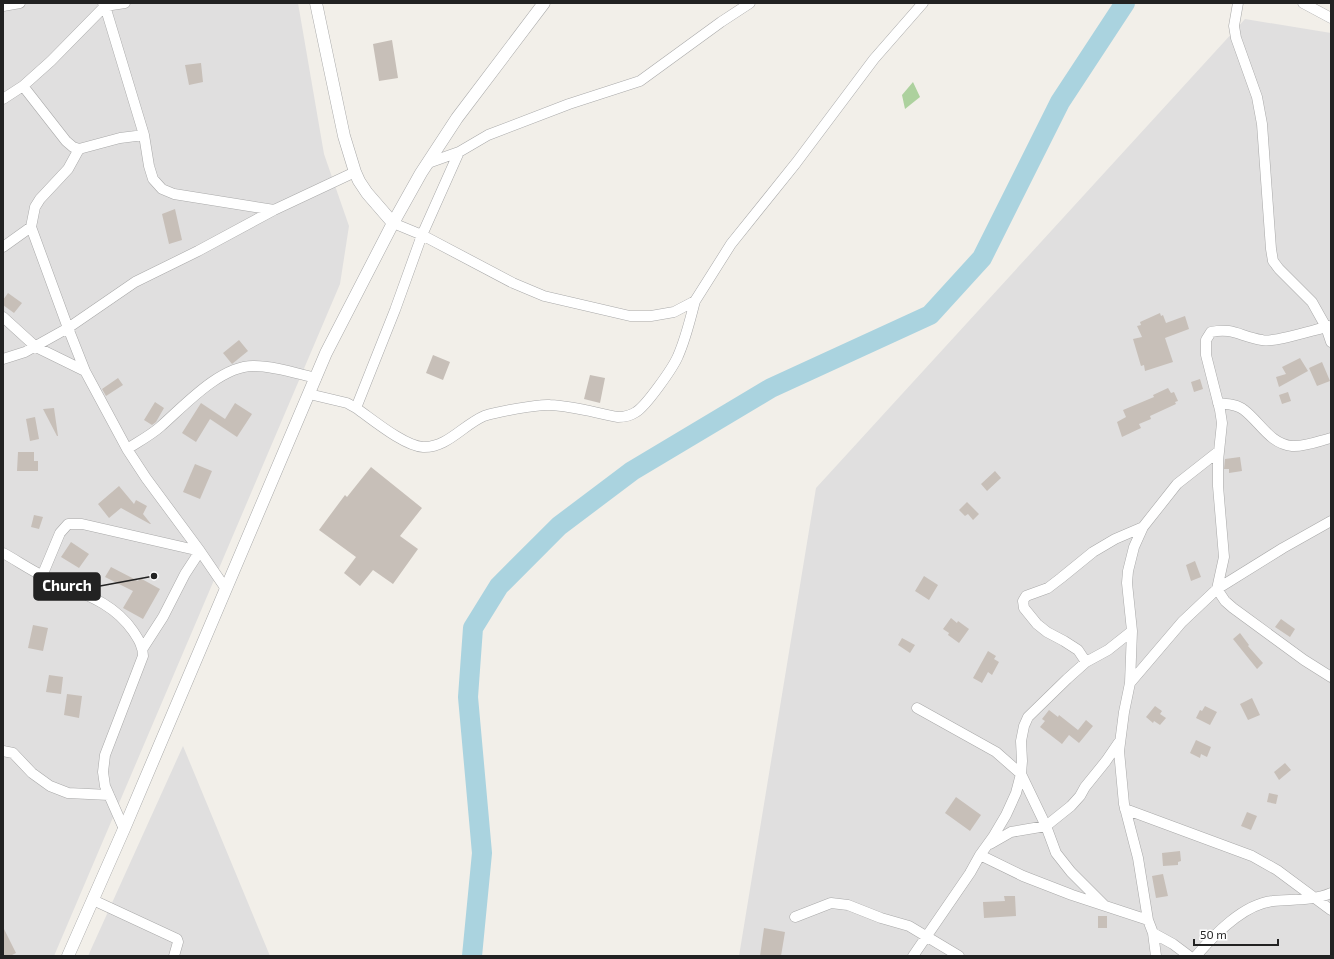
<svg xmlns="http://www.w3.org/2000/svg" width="1334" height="959" viewBox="0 0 1334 959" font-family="'Exo 2',sans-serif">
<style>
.residential{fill:#e0dfdf}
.forest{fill:#add19e}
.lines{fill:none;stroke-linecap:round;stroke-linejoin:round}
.river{stroke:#aad3df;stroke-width:20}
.building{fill:#c7bfb8}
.minor-casing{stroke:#a9a9a9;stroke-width:11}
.tertiary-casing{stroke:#a9a9a9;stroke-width:13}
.minor{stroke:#fff;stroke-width:10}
.tertiary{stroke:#fff;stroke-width:12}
.leader{fill:none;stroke:#222;stroke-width:1.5}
.callout-dot{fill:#222;stroke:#fff;stroke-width:1.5}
.callout{fill:#222;stroke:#222;stroke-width:1.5}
.callout-label{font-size:15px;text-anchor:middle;font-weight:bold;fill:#fff}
</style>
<rect width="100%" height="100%" fill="#f2efe9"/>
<path class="residential" d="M3 3H298L324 154 349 226 340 284 54 956H3Z
M1245 19 1331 33V956H739L816 488Z
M183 746 270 956H88Z"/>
<path class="forest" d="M913 82 920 97 905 109 902 95Z"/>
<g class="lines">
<path class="river" d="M472 956 482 853 468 697 473 628 499 586 559 526 632 471 771 388 930 315 982 258 1060 102 1125 3"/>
</g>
<path class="building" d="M392 40 398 78 379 81 373 44Z
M201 63 203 82 189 85 185 65Z
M175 209 182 240 169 244 162 214Z
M8 293 22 303 14 313 3 305V300Z
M1160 313 1161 316 1163 315 1166 323 1185 316 1189 329 1165 338 1173 362 1145 371 1144 365 1141 366 1133 339 1142 337 1137 326 1141 325 1140 322Z
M239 340 248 351 232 364 223 353Z
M433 355 450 362 443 380 426 373Z
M1300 358 1308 371 1279 387 1276 377 1286 374 1282 367Z
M1322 362 1330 381 1317 386 1309 368Z
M590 375 605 378 600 403 584 399Z
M118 378 123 385 106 396 102 389Z
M1200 379 1203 389 1194 392 1191 382Z
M1168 388 1171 393 1174 392 1178 401 1175 402 1176 404 1150 416 1151 419 1139 424 1141 428 1122 437 1117 422 1126 417 1123 410 1154 397 1153 395Z
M1288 392 1291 401 1282 404 1279 395Z
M155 402 164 408 156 422 152 425 144 420Z
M201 403 225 419 235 403 252 414 237 437 210 419 196 442 182 433Z
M54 408 58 436H57L43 409Z
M35 417 39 439 30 441 26 419Z
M18 452H34V461H38V471H17Z
M1240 457 1242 471 1229 473V469H1224L1225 459Z
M195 464 212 471 200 499 183 492Z
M371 467 422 508 400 536 418 549 393 584 373 570 360 586 344 573 356 557 319 530 345 495 347 497Z
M995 471 1001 478 987 491 981 484Z
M119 486 134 504 136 500 147 506 143 514 151 524H150L121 508 109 518 98 504Z
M967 502 979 514 973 520 968 514 965 516 959 510Z
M34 515 43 517 39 529 31 527Z
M71 542 89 554 79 568 61 557Z
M1195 561 1201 577 1191 581 1186 565Z
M111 567 138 581 140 578 160 589 143 619 123 608 133 591 105 577Z
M924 576 938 585 929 600 915 591Z
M951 618 957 623 958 621 969 629 959 643 948 635 949 633 943 629Z
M1281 619 1295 629 1290 637 1275 627Z
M33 625 48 628 43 651 28 648Z
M1240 633 1249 645 1248 646 1263 663 1257 669 1233 639Z
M902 638 915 645 910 653 898 645Z
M988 651 996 656 994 659 999 662 992 675 988 672 982 683 973 678Z
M49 675 63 677 61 694 46 692Z
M67 694 82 696 79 718 64 715Z
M1252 698 1260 715 1248 720 1240 704Z
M1155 706 1162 711 1160 714 1166 718 1160 725 1154 721 1153 723 1146 717Z
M1205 706 1217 712 1210 725 1196 718 1200 710 1202 711Z
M1049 710 1058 717 1059 715 1078 730 1086 720 1093 726 1079 743 1069 735 1062 744 1040 727 1045 721 1042 719Z
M1196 740 1211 747 1207 757 1201 754 1200 758 1190 753Z
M1285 763 1291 770 1279 780 1274 772Z
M1269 793 1278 795 1276 804 1267 802Z
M956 797 981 815 970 831 945 813Z
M1247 812 1257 816 1251 830 1241 826Z
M1180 851 1181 861 1178 862V865L1163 866 1162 853Z
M1163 874 1168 896 1156 898 1152 876Z
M1004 896H1015L1016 916 984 918 983 902 1005 901Z
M1098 916H1107V928H1098Z
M3 927 16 953 10 956H3Z
M764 928 785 932 781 956H760Z"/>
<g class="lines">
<g class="minor-casing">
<path id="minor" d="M103 3 105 6 125 3
M1238 3 1234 26 1236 38 1257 97 1262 124 1271 249 1273 261 1279 269 1312 302 1326 327 1331 342
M1303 3 1331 18
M3 6 20 3
M23 86 66 141 73 147 79 149 120 138 144 135
M3 99 23 86 51 61 105 6 144 135 149 166 153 179 162 189 174 194 274 210
M428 163 459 152 488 135 569 104 640 81 721 22 750 3
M393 223 422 235 513 283 544 296 630 316H651L674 312 695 301 731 244 796 163 874 59 923 3
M3 247 31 227 35 207 40 199 68 169 79 149
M3 317 36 347 85 371
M1331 326C1316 329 1274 343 1262 340 1241 337 1233 327 1211 332L1206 340V355L1220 410 1222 423 1218 461V486L1224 557 1217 589 1225 601 1233 608 1304 660 1331 677
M3 359 25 352 68 328 31 227
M309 394 347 403 356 408C372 419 404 446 423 447 447 448 463 425 484 416 497 412 537 404 550 405 573 406 596 413 618 417 625 417 630 416 636 412 646 406 673 368 678 356 686 338 690 320 695 301
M1218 403C1226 404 1237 404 1244 410 1260 422 1270 444 1292 446 1305 447 1319 441 1331 438
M356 408 395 310 422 235 459 152
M127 449C138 442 151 435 160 427 184 406 220 366 253 366 274 366 295 373 316 378
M3 553C16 560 29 569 43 576 76 592 111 599 133 631 139 640 143 646 143 656L105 755 103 772 105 786 124 829
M42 576 60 533 68 524H82L200 551 185 574 163 617 143 648
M226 589 200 551 146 478 127 449 85 371 68 328 135 282 198 251 274 210 355 172
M1086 662 1078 650 1064 641 1047 632 1037 624 1024 608 1023 601 1026 596 1048 588 1061 578 1093 552 1115 539 1143 527
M1130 683 1182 622 1217 589 1283 548 1331 521
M917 708 996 752 1021 774 1046 826 1056 853 1071 872 1104 905
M3 751 13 753 32 773 50 786 68 793 109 795
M1125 809 1252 856 1277 870 1331 910
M990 844 1011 832 1046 826 1071 806 1080 796 1085 787 1106 761 1119 742
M980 855 1023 876 1072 895 1148 920
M93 900 177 939 178 942 174 956
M795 917 831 903 848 905 881 918 909 926 959 956
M1153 933 1173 944 1189 956
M913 956 970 873 980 855 993 837 1006 815 1016 793 1021 774 1022 761 1021 741 1024 726 1028 717 1067 679 1086 662 1108 650 1132 631
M1156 956 1153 933 1148 920 1138 858 1124 804 1119 751 1124 712 1130 683 1132 631 1127 583 1128 571 1134 547 1143 527 1177 484 1219 451
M1196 956C1214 935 1243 904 1273 901 1292 899 1313 901 1331 893"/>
</g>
<g class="tertiary-casing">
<path id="tertiary" d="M316 3 344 136 355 172 359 181 367 193 393 223
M68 956 124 829 326 353 393 223 421 173 457 118 544 3"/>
</g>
<use href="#minor" class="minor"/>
<use href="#tertiary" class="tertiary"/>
</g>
<path class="leader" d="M154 576L100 586"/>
<circle class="callout-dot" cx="154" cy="576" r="4"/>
<rect class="callout" x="34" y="573" width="66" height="27" rx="4"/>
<g class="callout-label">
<text x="67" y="591">Church</text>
</g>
<rect width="1334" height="959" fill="none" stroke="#222222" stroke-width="8"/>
<path d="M1194 939v6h84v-6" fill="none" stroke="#222222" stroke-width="2"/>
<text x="1200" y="939" font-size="12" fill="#222222" stroke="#ffffff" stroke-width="3" paint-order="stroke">50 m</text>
</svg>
